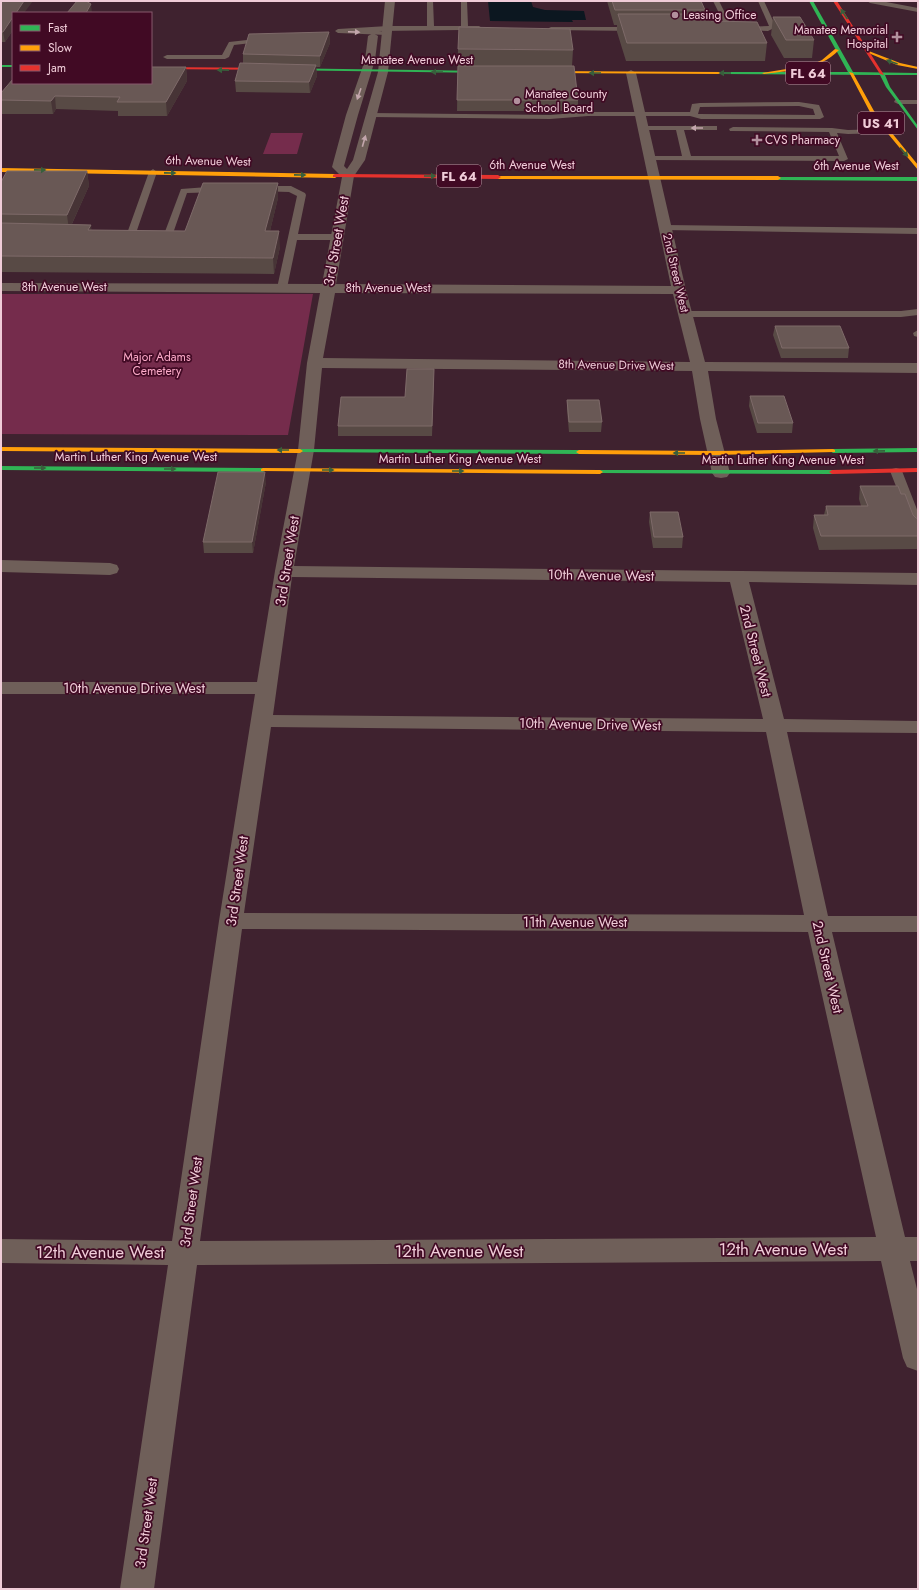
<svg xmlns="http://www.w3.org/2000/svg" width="919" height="1590" viewBox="0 0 919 1590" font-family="Jost,sans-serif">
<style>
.green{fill:#752c4c}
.water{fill:#0c1720}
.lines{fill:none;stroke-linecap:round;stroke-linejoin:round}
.lane{fill:#6f5f59;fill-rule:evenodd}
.street{fill:#6f5f59;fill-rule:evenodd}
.fast{fill:#30b455;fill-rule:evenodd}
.slow{fill:#ff9f0a;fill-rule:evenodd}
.jam{fill:#e5322d;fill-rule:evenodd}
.wall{fill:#584a45}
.shaded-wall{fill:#473436}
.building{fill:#695855;stroke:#7e6a69}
.oneway{fill:#385f3c}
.oneway2{fill:#c3a6ac}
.poi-dot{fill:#b2909d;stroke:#410a24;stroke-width:1.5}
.labels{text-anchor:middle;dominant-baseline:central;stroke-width:3.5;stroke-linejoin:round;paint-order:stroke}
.far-poi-label{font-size:12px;fill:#f0ccd8;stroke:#410a24;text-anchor:start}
.far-street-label{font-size:12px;fill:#f0ccd8;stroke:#410a24}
.far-park-label{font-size:12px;fill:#fcabc9;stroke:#410a24}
.shield{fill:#410a24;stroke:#bc92a2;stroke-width:1}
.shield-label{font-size:13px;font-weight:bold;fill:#f0ccd8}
.street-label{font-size:14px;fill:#f0ccd8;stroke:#410a24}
.near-street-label{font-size:17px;fill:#f0ccd8;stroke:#410a24}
</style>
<rect width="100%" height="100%" fill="#3f222f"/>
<path class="green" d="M271 133H303L297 154H263Z
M1 294H313L288 435 1 434Z"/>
<path class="water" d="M488 1H531L533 7 545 10 584 11 586 20H572L573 22 490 21Z"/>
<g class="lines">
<path class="lane" d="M427 1H433L434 26H461V1H467L468 26H479L482 28 479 30H468L469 39 465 41 461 39V30L379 31 389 32 390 33 387 35 338 33 335 31 338 29 388 26H427Z
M713 1H719L730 23 729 30 715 31 712 29 715 27H724V23Z
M758 1H764L776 27 768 31 739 30V28L741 27 769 26Z
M867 1H881L918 8V12L870 3Z
M551 27H637L640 29 637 31 549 30V28Z
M266 38 270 40 268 41 234 45 229 57 225 59H167L163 57 167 55H222L229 42Z
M895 100H918V104H898L894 102Z
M799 102 819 105 824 117 820 119H701L690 116H588L550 119 371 117 367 115 371 113 550 115 588 112H690L692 104 700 103ZM799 106 813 109 815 115 698 114 700 107Z
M640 126H717V130H684L691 156H839L829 132 730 131 729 129 733 127 832 128 848 130 886 129 890 131 886 133 848 134 837 133 848 159 844 161 649 160 645 158 646 156H682L676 130H640Z
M153 169 157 172 135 236 163 237 181 189 221 186 225 189 221 192 187 193 170 242 127 241 125 239 149 172Z
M259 186H291L305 193 306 195 298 234H337L342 237 337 240H297L287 288 282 291 277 288 297 196 289 192 256 191 255 189Z
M666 225 918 228V234L663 230 661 228Z
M918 309V315L901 317H685L680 314 685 311H901Z
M918 330V337L914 336 913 333Z
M896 468 900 469 902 471 918 512V531L914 530 912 527 890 471 892 469Z"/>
<path class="street" d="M385 1H395L388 72 365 160 354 176 336 284 671 286 626 73 631 70 636 73 686 290 705 362 918 363V373L708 371 716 419 730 473 727 477 721 478 715 477 712 473 700 419 692 371 322 368 314 450 294 566 918 573V585L749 582 784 719 918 721V733L787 732 828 916H918V932H832L905 1237H918V1261H910L918 1293V1371L907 1367 903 1358 881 1261 197 1265 154 1589H120L168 1265 1 1263V1239L172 1241 219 921 255 694H1V682H257L275 571 298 450 307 363 320 293 1 291V283L322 284 342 177 332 167 346 115 365 60 368 36 373 33 378 36 375 60 358 115 344 166 347 169 353 160 378 72ZM335 293 673 294 690 362 323 358ZM292 577 730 582 763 719 273 715ZM271 727 766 732 804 915 244 913ZM242 929 808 932 876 1237 200 1241Z
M1 560 110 563 117 565 119 569 117 573 110 575 1 572Z"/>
<path class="fast" d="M809 1H813L853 72 918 73V75H885L890 87 918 126V130L886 87 880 75 719 74 721 72H848Z
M1 65H13V67H1Z
M271 68 488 71 490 72 488 73 273 70Z
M776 177H918V181L778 180 775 178Z
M918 448V452L833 453 830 451 833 449Z
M300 449 579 450 582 452 579 454 298 452V450Z
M1 466 263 468 266 470 263 472 1 470Z
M600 470H832L835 472 832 474 598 473 597 472Z"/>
<path class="slow" d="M835 49 839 50C818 71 792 70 764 74L762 73 811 65 822 60Z
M866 50 900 63 918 67V69L897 65 866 52Z
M542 71 721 72 723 73 721 74 544 73Z
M849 72 853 73 874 111 918 165V170L870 112Z
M1 168 335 174 338 176 335 178 1 172Z
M496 176H778L781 178 778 180 498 179 495 177Z
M1 447 300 449 303 451 300 453 1 451Z
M833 449 835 450V452L716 455 579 454 576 452 579 450 716 451Z
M263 468 600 470 603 472 600 474 261 471V469Z"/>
<path class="jam" d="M833 1H837L884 75 880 74Z
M151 67 273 68 275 69 273 70 151 69Z
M335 174 498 175 501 177 498 179 333 177V175Z
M918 468V472L832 474 829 472 832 470Z"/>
</g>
<path class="wall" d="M1 1 13 13V30L5 42H1Z
M607 1H701L705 10V14L711 21 767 43 765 61H626L617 32V25H614Z
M773 17 814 40 812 58H784L771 35Z
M329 32 330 43 320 67H316L317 76 310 93 236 92 235 81 243 63V54Z
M458 49 573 50 572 66 578 100V111H457Z
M186 67 187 81 167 116H118V111L56 109 53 114H1V93Z
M87 171 89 186 72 224 91 225V230L185 231 278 183V198L270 231 280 247 274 274 1 272V182Z
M775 326 849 348 848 358H781L773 335Z
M434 378 432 436H338V426L405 397Z
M750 396 793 423 792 433H757L749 406Z
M567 400 602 422 601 432H569L567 410Z
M266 482 253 553H204L203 542Z
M860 486 901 494 913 515 916 518 918 519V549L819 550 813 528 814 515H824L826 506H861L859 499Z
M650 512 683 537 682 548H653L649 522Z"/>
<path class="shaded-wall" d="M24 1H33L24 13H16Z
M91 4 92 13H86Z
M13 17V30L5 42 3 32Z
M329 32 330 43 320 67V56Z
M316 65 317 76 310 93 309 82Z
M186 67 187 81 167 116 166 102Z
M55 96 56 109 53 114 51 101Z
M87 171 89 186 69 230 67 215Z
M278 183V198L266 247 265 231Z
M91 225 93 240 88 230Z
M279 231 280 247 274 274 273 258Z
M265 472 266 482 253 553 252 542Z"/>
<path class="building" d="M1 1H24L16 13H13V17L3 32H1Z
M77 1H86L91 4 86 13H67Z
M612 1H701L705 10H615Z
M618 14H708L711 21 757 22 767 43H627Z
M773 17H800L814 40H786Z
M459 27 570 29 573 50 458 49Z
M329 32 320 56 243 54 249 34Z
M240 63 316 65 309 82 235 81Z
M458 66H574L578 100H457Z
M151 67H186L166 102H117L120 97 55 96 51 101 1 100V93L13 79V83H151Z
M7 171H87L67 215 1 214V182Z
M203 183H278L265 231H279L273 258 1 256V223L91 225 88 230 185 231Z
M775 326H840L849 348H782Z
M407 369H434L432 426H338L341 397H405Z
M750 396H784L793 423H758Z
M567 400H599L602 422H569Z
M218 472H265L252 542H203Z
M860 486H898L901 494H905L913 515 916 518 918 519V536H821L814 515H828L826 506H868Z
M650 512H678L683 537H654Z"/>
<defs><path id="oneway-solid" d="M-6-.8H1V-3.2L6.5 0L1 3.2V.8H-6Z"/></defs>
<g class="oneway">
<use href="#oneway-solid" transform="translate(844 14) rotate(-124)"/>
<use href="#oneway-solid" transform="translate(892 62) rotate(-160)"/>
<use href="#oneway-solid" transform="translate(223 70) rotate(-179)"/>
<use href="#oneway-solid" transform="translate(437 72) rotate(-180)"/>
<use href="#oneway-solid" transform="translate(595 73) rotate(-180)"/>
<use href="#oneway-solid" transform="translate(725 73) rotate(-180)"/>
<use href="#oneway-solid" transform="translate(904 152) rotate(49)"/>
<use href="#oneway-solid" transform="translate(40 170) rotate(1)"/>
<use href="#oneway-solid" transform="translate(170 173) rotate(1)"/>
<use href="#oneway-solid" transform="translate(300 175) rotate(1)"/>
<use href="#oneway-solid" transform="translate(430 176)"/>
<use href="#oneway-solid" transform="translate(283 450) rotate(-180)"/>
<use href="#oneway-solid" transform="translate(879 451) rotate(179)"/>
<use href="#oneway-solid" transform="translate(679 453) rotate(-180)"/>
<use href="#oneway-solid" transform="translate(40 468)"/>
<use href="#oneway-solid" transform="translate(170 469)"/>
<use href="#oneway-solid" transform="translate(328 470)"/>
<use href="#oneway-solid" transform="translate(458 471)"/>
</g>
<g class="oneway2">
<use href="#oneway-solid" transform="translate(354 32) rotate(3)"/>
<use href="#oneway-solid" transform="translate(359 94) rotate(109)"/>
<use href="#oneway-solid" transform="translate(697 128) rotate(-180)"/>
<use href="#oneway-solid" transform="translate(364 141) rotate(-74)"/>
</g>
<g class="poi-dot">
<circle cx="675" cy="15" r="4"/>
<path d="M895 31h4v4h4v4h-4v4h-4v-4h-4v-4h4z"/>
<circle cx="517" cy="101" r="4"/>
<path d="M755 134h4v4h4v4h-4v4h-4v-4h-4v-4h4z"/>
</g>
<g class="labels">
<g class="far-poi-label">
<text x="683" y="15">Leasing Office</text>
<text x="888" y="30" text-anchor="end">Manatee Memorial<tspan x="888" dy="14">Hospital</tspan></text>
<text x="525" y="94">Manatee County<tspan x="525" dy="14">School Board</tspan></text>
<text x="765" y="140">CVS Pharmacy</text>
</g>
<g class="far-street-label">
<text x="417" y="60">Manatee Avenue West</text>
<text transform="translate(208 161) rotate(1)">6th Avenue West</text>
<text x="532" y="165">6th Avenue West</text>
<text x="856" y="166">6th Avenue West</text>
<text transform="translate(676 273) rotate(77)">2nd Street West</text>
<text x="64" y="287">8th Avenue West</text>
<text x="388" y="288">8th Avenue West</text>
<text transform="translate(616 365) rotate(1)">8th Avenue Drive West</text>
<text x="136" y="457">Martin Luther King Avenue West</text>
<text x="460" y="459">Martin Luther King Avenue West</text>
<text x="783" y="460">Martin Luther King Avenue West</text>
</g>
<g class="far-park-label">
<text x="157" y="357">Major Adams<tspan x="157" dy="14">Cemetery</tspan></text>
</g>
<g class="shield">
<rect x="786" y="62" width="44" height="22" rx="3"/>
<rect x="858" y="112" width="46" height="22" rx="3"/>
<rect x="437" y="165" width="44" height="22" rx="3"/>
</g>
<g class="shield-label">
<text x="808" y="73">FL 64</text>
<text x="881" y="123">US 41</text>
<text x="459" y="176">FL 64</text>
</g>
<g class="street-label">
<text transform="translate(336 241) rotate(-80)">3rd Street West</text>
<text transform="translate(287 561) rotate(-81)">3rd Street West</text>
<text transform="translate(601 575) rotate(1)">10th Avenue West</text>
<text transform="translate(756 651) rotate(76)">2nd Street West</text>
<text x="134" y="688">10th Avenue Drive West</text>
<text transform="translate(590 724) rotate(1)">10th Avenue Drive West</text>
<text transform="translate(237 881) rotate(-82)">3rd Street West</text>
<text x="575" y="922">11th Avenue West</text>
<text transform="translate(828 967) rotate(77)">2nd Street West</text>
<text transform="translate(191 1202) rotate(-82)">3rd Street West</text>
<text transform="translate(146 1523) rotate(-82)">3rd Street West</text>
</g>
<g class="near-street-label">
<text x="783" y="1249">12th Avenue West</text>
<text x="459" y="1251">12th Avenue West</text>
<text x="100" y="1252">12th Avenue West</text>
</g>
</g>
<rect width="919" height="1590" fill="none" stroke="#f0ccd8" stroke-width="4"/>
<rect x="12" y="12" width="140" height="72" fill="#410a24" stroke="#87586c"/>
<rect x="20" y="25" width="20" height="6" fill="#30b455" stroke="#87586c"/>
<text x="48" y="32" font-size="12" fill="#f0ccd8">Fast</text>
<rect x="20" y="45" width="20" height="6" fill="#ff9f0a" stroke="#87586c"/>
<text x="48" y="52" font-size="12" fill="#f0ccd8">Slow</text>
<rect x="20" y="65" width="20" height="6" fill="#e5322d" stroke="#87586c"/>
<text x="48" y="72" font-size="12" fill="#f0ccd8">Jam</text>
</svg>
